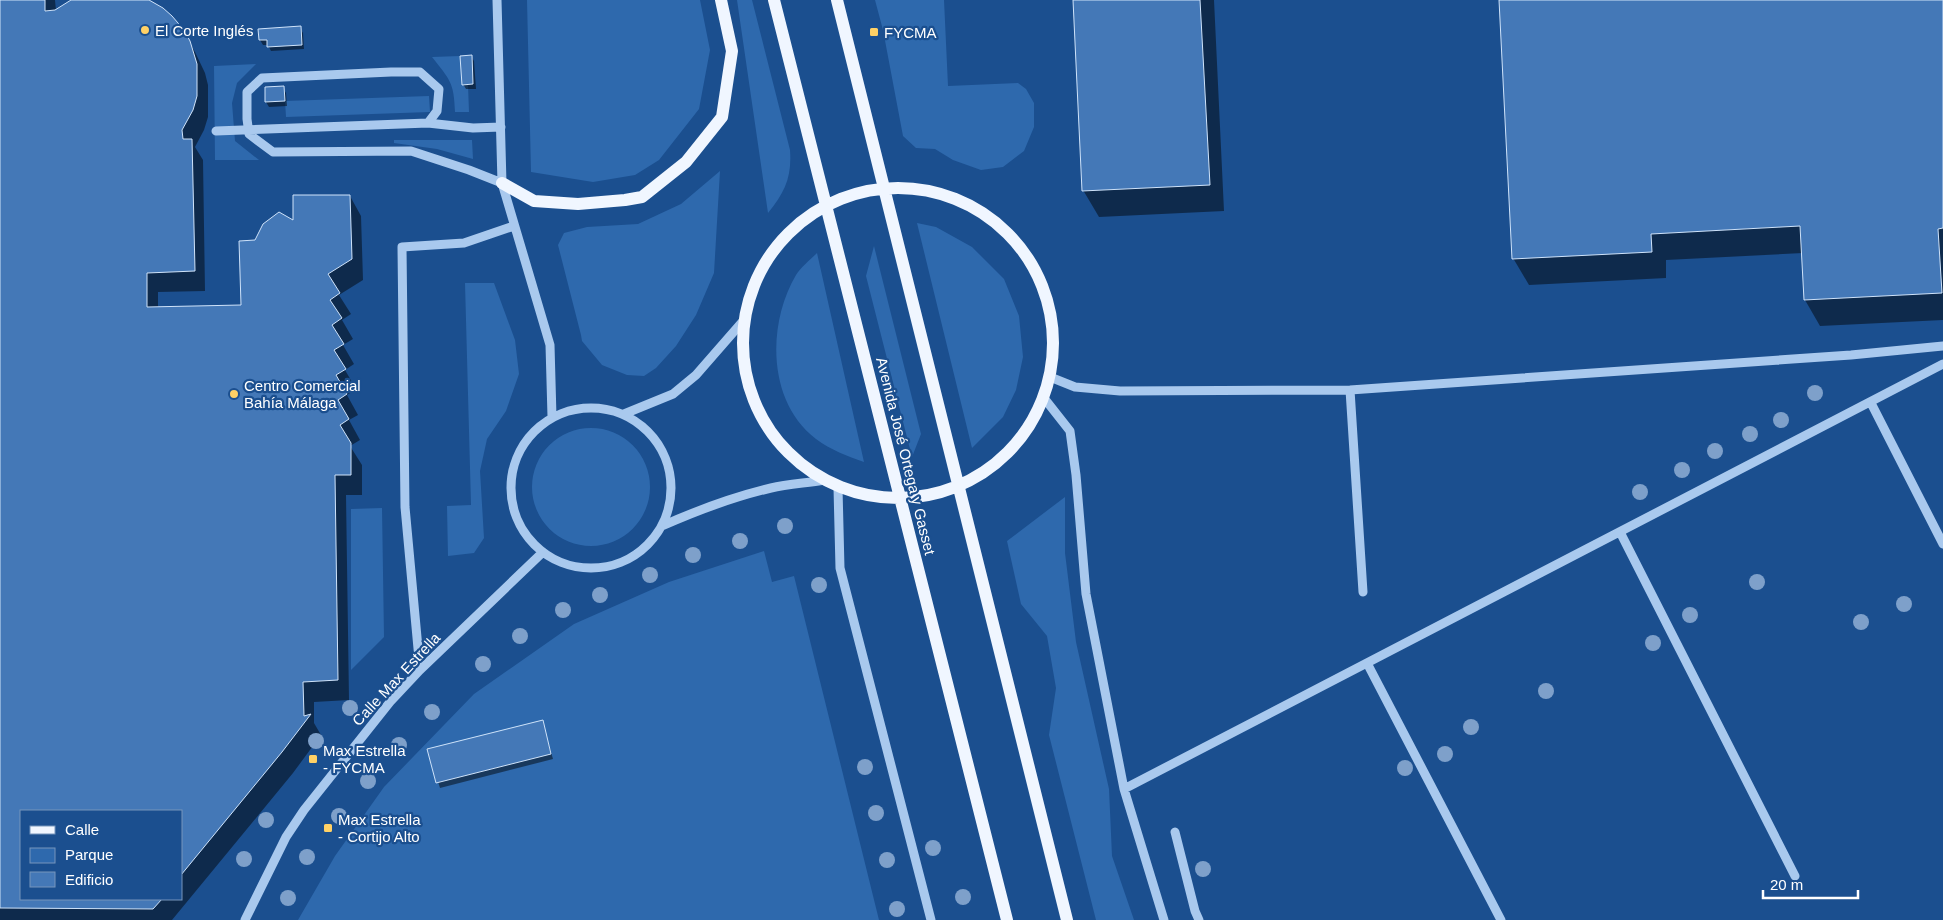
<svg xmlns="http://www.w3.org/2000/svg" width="1943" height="920" viewBox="0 0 1943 920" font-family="Arial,sans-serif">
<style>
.green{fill:#2e69ad}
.shadow{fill:#0007;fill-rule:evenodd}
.building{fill:#4478b7;stroke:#cfe3fa}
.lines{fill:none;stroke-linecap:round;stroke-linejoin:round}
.minor{stroke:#a9c9ee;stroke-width:9}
.major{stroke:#f0f6ff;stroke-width:12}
.tree{fill:#7ea0ca}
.poi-dot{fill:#ffd166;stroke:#1b4f8f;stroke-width:2}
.labels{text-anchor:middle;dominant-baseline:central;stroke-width:4.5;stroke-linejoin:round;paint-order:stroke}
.poi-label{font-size:15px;fill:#fff;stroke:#1b4f8f;text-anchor:start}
.street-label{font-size:15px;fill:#fff;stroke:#1b4f8f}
</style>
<rect width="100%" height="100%" fill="#1b4f8f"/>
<path class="green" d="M527 0H700L710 50 699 109 659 160 635 175 593 182 531 172Z
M737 0H752L790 150C792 177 785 192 768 213Z
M875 0H944L948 86 1018 83 1026 89 1034 103V127L1024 151 1003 167 981 170 953 160 935 149 916 148 903 136 883 30Z
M460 56 462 84 468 85 469 112H455C454 82 450 80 432 57Z
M256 64 237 83 232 103 235 141 259 160H215L214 66Z
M429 96 430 112 286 117 285 101Z
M394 140H472L473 159 437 149 394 143Z
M720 171 714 273 696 315 676 346 656 368 644 376 627 375 602 365 582 341 581 335 558 245 564 233 587 227 638 224 681 204Z
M917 223 936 227 972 247 1004 279 1019 316 1023 357 1016 390 1003 417 972 448Z
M874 246 921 434 912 457 866 276Z
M817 253 864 462C847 456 831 450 816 439 767 402 767 324 796 275 801 267 810 260 817 253Z
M465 283H494L515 340 519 374 506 411 487 439 480 471 484 538 474 553 448 556 447 506 471 505Z
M532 487a59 59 0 1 1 118 0a59 59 0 1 1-118 0Z
M1065 497V553L1076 642 1109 789 1112 856 1134 920H1096L1049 735 1056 688 1047 636 1021 604 1007 541Z
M382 508 384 637 351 670V509Z
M764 551 772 582 794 576 879 920H298L335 856 384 787 474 694 574 624 669 582Z"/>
<path class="shadow" d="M0 0H55L56 11 74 0H146L183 31 195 52 205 73 208 85V117L204 130 195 147 203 160 205 291 158 292V308L242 306 255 242 350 196 361 216 363 280 339 295 351 314 342 320 353 339 343 345 354 364 345 370 356 389 347 395 358 415 349 420 360 440 350 446 362 465V495H346L349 700 314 702V723L321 735 293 773 172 920H0ZM21 811H181V899H21Z
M1074 0H1214L1224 211 1099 217 1083 190Z
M1500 0H1943V320L1820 326 1805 300 1803 253 1666 260V278L1529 285 1513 258Z
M300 28 303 33 304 49 271 51 268 45H263L260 40Z
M471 56 474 61 476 89H466L463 84Z
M283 88 286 93 287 106 269 107 266 102Z
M542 721 553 759 440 788 428 750Z"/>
<path class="building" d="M0 0H45V11L55 10 71 0H149L163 8 172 16 184 30 190 41 197 64V96L193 110 182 130 183 139H192L195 271 147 273V307L241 305 239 241 255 240 263 224 279 212 293 220V195H350L352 259 328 274 340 293 330 300 342 318 332 325 344 344 334 350 346 369 336 375 347 394 338 400 349 419 340 425 351 443V475H335L338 680 303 682 304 716 311 714 282 752 181 875V811H21V899H162L153 909 0 908Z
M1073 0H1200L1210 185 1082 191Z
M1499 0H1943V228L1938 229 1942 293 1804 300 1800 226 1651 234 1652 252 1512 259Z
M301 26 302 45 267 47V40H259L258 29Z
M472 55 473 84 462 85 460 56Z
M284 86 285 101 265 102V87Z
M543 720 551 754 436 783 427 749Z"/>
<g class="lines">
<path class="minor" d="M497 0 502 183 550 345 552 417
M428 123 473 128 501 127
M216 131 428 123 437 111 439 89 420 72H391L262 78 247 92V119L249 134 273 152 411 151 469 170 502 183
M1050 377 1075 387 1120 391 1350 390 1851 355 1943 346
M1350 390 1363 592
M1044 398 1070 431 1076 475 1086 594 1124 789 1164 920
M1871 403 1943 544
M511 488a80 80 0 1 1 160 0a80 80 0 1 1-160 0Z
M624 414 673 394 696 375 744 320
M838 488 840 568 931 920
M662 526C698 510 733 497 771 488 788 484 807 483 824 480
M1620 532 1795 876
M1367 663 1501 920
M420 670 405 507 402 247 464 243 514 226
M1124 789 1943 364
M1175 832 1195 911 1199 920
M245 920 286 837 304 810 390 702 420 670 543 552"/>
<path class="major" d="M774 0 1007 920
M837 0 1067 920
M502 183 534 201 578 204 625 200 642 197 686 162 722 117 732 51 721 0
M743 343a155 155 0 1 1 310 0a155 155 0 1 1-310 0Z"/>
</g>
<g class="tree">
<circle cx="1815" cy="393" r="8"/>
<circle cx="1781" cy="420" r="8"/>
<circle cx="1750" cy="434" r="8"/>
<circle cx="1715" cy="451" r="8"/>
<circle cx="1682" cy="470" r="8"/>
<circle cx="1640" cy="492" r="8"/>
<circle cx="785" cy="526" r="8"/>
<circle cx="740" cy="541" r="8"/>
<circle cx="693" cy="555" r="8"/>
<circle cx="650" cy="575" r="8"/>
<circle cx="1757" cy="582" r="8"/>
<circle cx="819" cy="585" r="8"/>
<circle cx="600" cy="595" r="8"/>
<circle cx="1904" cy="604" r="8"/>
<circle cx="563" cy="610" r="8"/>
<circle cx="1690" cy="615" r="8"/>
<circle cx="1861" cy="622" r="8"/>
<circle cx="520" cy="636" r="8"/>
<circle cx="1653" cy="643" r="8"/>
<circle cx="483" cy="664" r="8"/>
<circle cx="1546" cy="691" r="8"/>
<circle cx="350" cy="708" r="8"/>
<circle cx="432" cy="712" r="8"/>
<circle cx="1471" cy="727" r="8"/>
<circle cx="316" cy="741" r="8"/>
<circle cx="399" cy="745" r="8"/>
<circle cx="1445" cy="754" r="8"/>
<circle cx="865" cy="767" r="8"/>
<circle cx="1405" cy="768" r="8"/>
<circle cx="368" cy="781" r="8"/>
<circle cx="876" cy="813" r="8"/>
<circle cx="339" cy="816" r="8"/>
<circle cx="266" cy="820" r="8"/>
<circle cx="933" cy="848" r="8"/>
<circle cx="307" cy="857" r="8"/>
<circle cx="244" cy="859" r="8"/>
<circle cx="887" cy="860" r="8"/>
<circle cx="1203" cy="869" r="8"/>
<circle cx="963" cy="897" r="8"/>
<circle cx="288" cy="898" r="8"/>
<circle cx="897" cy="909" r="8"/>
</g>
<g class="poi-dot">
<circle cx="145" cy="30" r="5"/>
<rect x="869" y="27" width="10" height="10" rx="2.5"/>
<circle cx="234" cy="394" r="5"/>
<rect x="308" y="754" width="10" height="10" rx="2.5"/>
<rect x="323" y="823" width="10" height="10" rx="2.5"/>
</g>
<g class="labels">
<g class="poi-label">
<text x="155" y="30">El Corte Inglés</text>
<text x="884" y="32">FYCMA</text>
<text x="244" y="385">Centro Comercial<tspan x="244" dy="17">Bahía Málaga</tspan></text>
<text x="323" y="750">Max Estrella<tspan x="323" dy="17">- FYCMA</tspan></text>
<text x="338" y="819">Max Estrella<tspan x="338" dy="17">- Cortijo Alto</tspan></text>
</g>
<g class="street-label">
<text transform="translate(906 456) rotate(76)">Avenida José Ortega y Gasset</text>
<text transform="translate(396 679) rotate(-47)">Calle Max Estrella</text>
</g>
</g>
<rect x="20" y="810" width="162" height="90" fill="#1b4f8f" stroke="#7695bc"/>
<rect x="30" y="826" width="25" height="8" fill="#f0f6ff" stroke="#7695bc"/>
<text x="65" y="835" font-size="15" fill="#ffffff">Calle</text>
<rect x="30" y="848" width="25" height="15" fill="#2e69ad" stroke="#7695bc"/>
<text x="65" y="860" font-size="15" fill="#ffffff">Parque</text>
<rect x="30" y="872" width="25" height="15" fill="#4478b7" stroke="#7695bc"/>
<text x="65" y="885" font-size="15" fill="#ffffff">Edificio</text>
<path d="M1763 890v8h95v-8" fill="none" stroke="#ffffff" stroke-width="2.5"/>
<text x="1770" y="890" font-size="15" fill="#ffffff" stroke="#1b4f8f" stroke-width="4" paint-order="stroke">20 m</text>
</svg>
